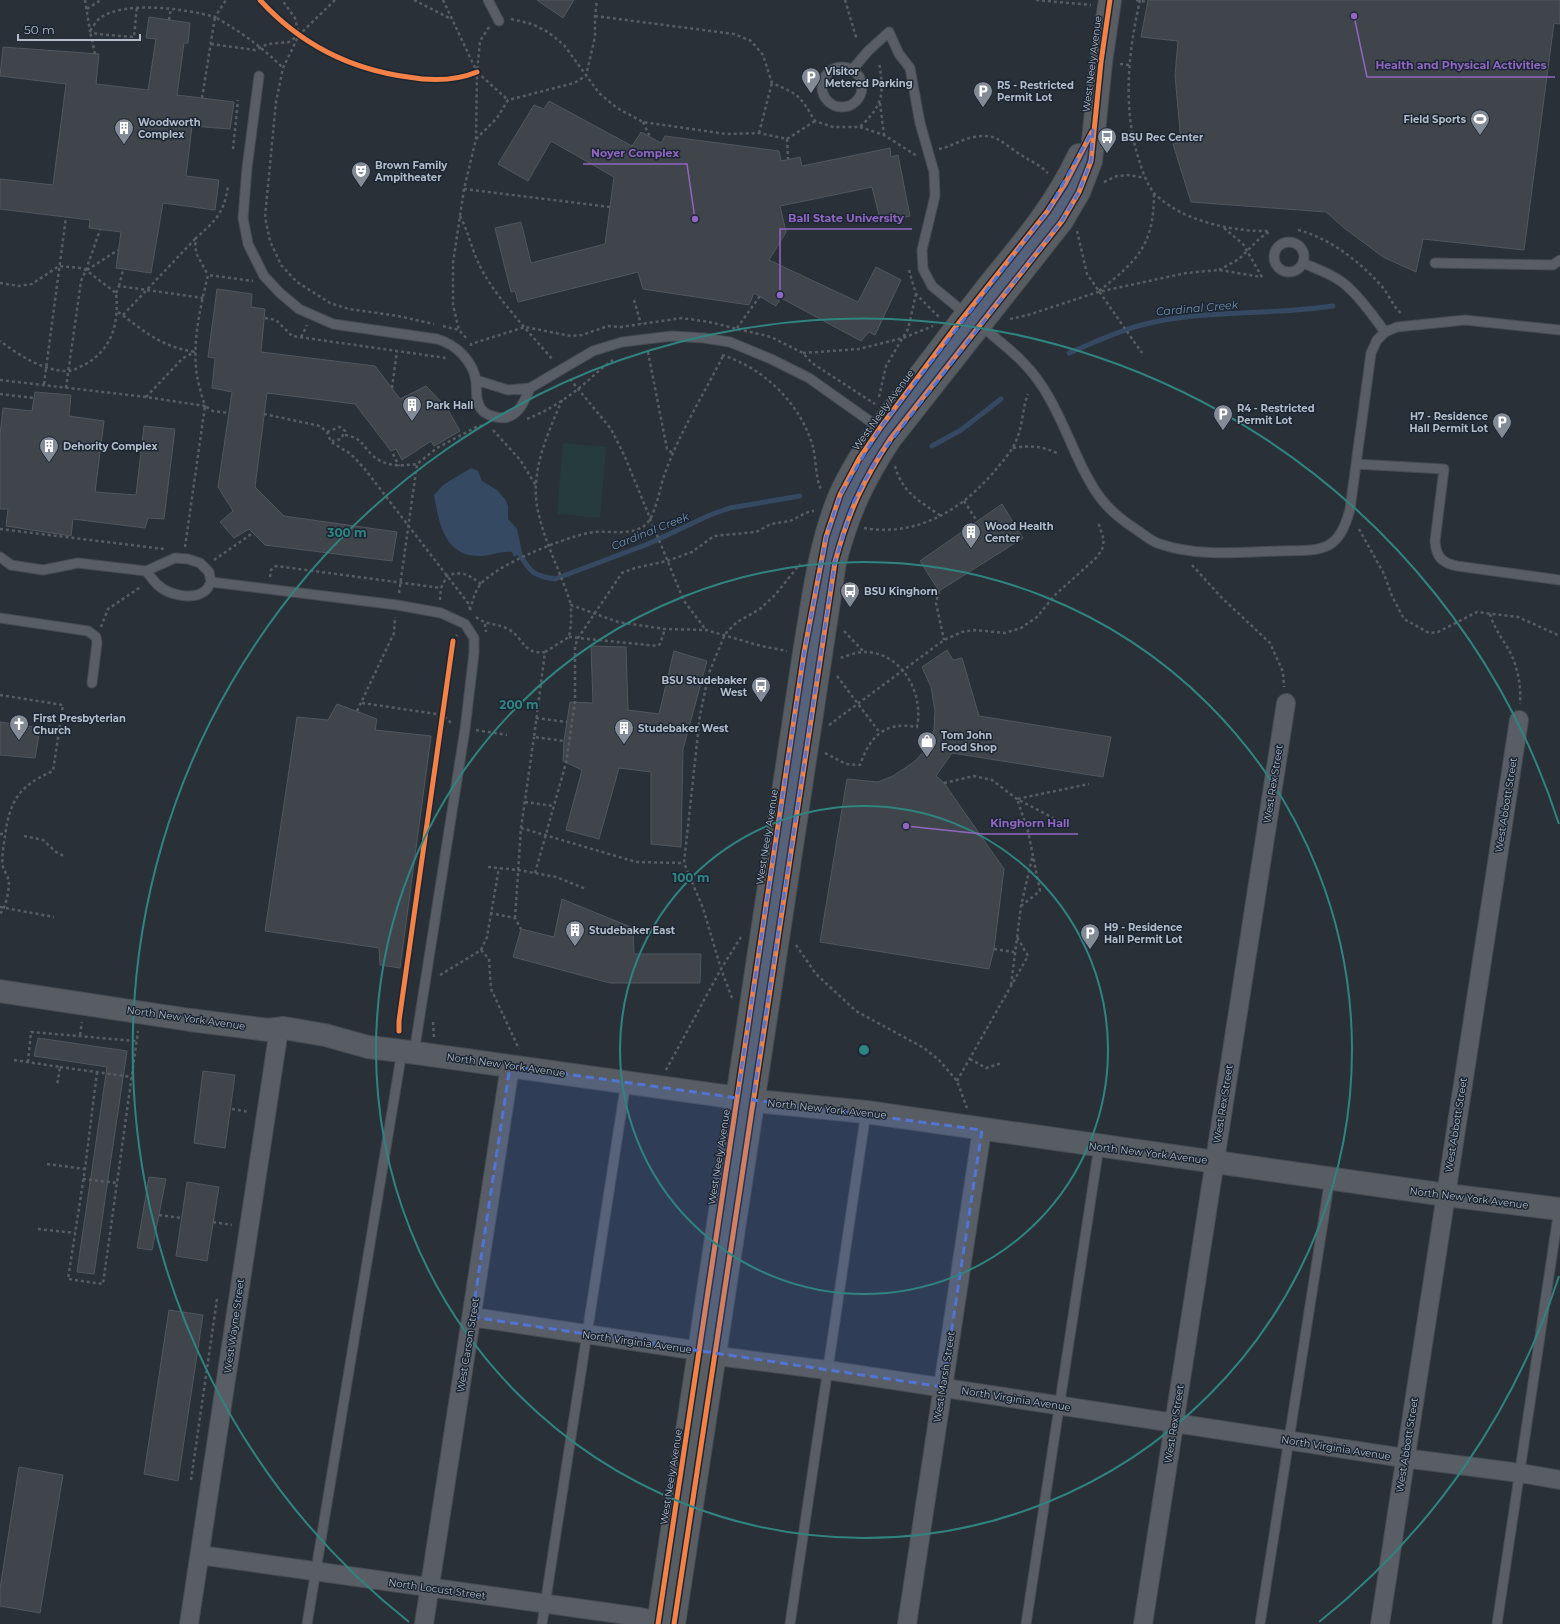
<svg xmlns="http://www.w3.org/2000/svg" width="1560" height="1624" viewBox="0 0 1560 1624" font-family="Montserrat,sans-serif">
<style>
.grass{fill:#263b3e}
.water{fill:#354962}
.lines{fill:none;stroke-linecap:round;stroke-linejoin:round}
.stream{stroke:#354962;stroke-width:5}
.building{fill:#3f454b;stroke:#51575f}
.lane-casing{stroke:#474c53;stroke-width:11}
.street-casing{stroke:#474c53;stroke-width:20}
.secondary-casing{stroke:#474c53;stroke-width:24}
.path{stroke:#575d63;stroke-width:2.5;stroke-dasharray:3 3;stroke-linecap:butt}
.lane{stroke:#595e66;stroke-width:9}
.street{stroke:#595e66;stroke-width:18}
.secondary{stroke:#585d64;stroke-width:22}
.cycleway-casing{stroke:#1c2633;stroke-width:8}
.cycleway{stroke:#f48246;stroke-width:5}
.marked{fill:#5274d3;fill-opacity:0.2;stroke:#5274d3;stroke-width:3;stroke-dasharray:8 5;stroke-linejoin:round}
.ring{fill:none;stroke:#308480;stroke-width:2}
.labels{text-anchor:middle;dominant-baseline:central;stroke-width:3;stroke-linejoin:round;paint-order:stroke}
.street-label{font-size:10px;fill:#b3bcc9;stroke:#1c2633}
.poi-label{font-size:10px;font-weight:bold;fill:#b3bcc9;stroke:#1c2633;text-anchor:start}
.water-label{font-size:11px;font-style:italic;fill:#728eae;stroke:#1c2633}
.centre{fill:#308480;stroke:#1c2633;stroke-width:2}
.ring-label{font-size:12px;text-anchor:middle;font-weight:bold;fill:#308480;stroke:#1c2633;stroke-width:3;stroke-linejoin:round;paint-order:stroke}
.leader{fill:none;stroke:#9166c3;stroke-width:1.5}
.callout-dot{fill:#9166c3;stroke:#1c2633;stroke-width:1.5}
.callout-label{font-size:11px;text-anchor:middle;font-weight:bold;fill:#9166c3;stroke:#1c2633;stroke-width:3;stroke-linejoin:round;paint-order:stroke}
</style>
<rect width="100%" height="100%" fill="#293038"/>
<path class="grass" d="M563 443 606 447 600 518 557 514Z"/>
<path class="water" d="M471 468 478 471 482 481 497 490 505 499 508 506V519L517 529 522 552 514 557 512 552C502 551 493 555 482 556 445 558 439 524 434 495L443 485Z"/>
<g class="lines">
<path class="stream" d="M1069 353C1097 341 1125 328 1154 322 1213 310 1274 315 1333 306
M932 446 961 430 1001 399
M519 553C530 572 533 576 555 579L648 544 710 515 730 508 800 496"/>
</g>
<path class="building" d="M537 0H574L563 18Z
M1148 0H1560V24L1554 23 1524 250 1423 239 1416 272 1383 257 1344 228 1326 212 1191 202 1173 144 1181 142 1175 75 1178 41 1141 37Z
M149 17 190 23 188 43H184L177 95 234 102 230 129 192 126 186 176 219 180 215 210 163 203 151 273 116 268 121 232 89 228 90 220 0 209V179L53 185 66 84 0 76 3 47 99 54 96 84 148 90 156 39 146 38Z
M549 101 632 146 641 132 661 143 665 136 779 151 781 161 800 157 802 166 890 148 891 157 898 155 910 216 881 223 872 187 780 206 786 232 769 260 858 302 876 267 901 280 875 335 869 332 861 341 781 298 776 306 754 293 749 305 643 289 638 272 518 302 515 291 511 292 495 228 521 222 531 263 605 244 614 177 551 141 528 181 498 164 534 105 544 109Z
M217 289 252 294 251 307 265 309 261 352 375 366 400 399 426 386 447 408 460 431 434 446 431 441 402 460 396 449 391 451 355 404 267 393 255 487 284 516 397 532 392 561 265 545 249 529 234 538 220 522 233 511 218 487 232 392 212 388 215 358 208 357Z
M35 392 71 395 69 416 104 421 95 492 136 495 144 426 175 429 164 519 148 518 145 528 73 519 71 536 6 526 8 509H0V435L3 408 32 411Z
M1002 504 1023 538 939 591 920 561Z
M591 646 626 647 628 710 659 714 674 651 707 661 683 749 681 847 651 844V772L619 768 599 839 566 830 582 770 563 761 564 741 570 702 593 703Z
M947 650 953 660 962 658 979 716 1111 737 1103 777 952 753 936 776 944 783 1004 869 994 949 989 969 820 942 847 779 878 782 893 776 914 762 929 746 934 729 935 711 931 687 922 667Z
M337 704 377 719 375 730 431 736 400 968 380 965 379 948 265 931 297 717 328 720Z
M0 722 40 728 35 758 0 755Z
M562 899 633 928 634 954H701L700 983H610L513 957 521 929 554 937Z
M38 1038 127 1051 94 1274 77 1272 107 1067 34 1056Z
M203 1071 235 1075 225 1148 194 1143Z
M149 1177 166 1179 152 1250 137 1248Z
M187 1182 219 1187 207 1261 176 1256Z
M169 1310 203 1315 178 1481 144 1474Z
M19 1467 63 1475 40 1613 0 1606V1589Z"/>
<g class="lines">
<g class="lane-casing">
<path id="lane" d="M488 0 499 21
M822 87a20 20 0 1 1 40 0a20 20 0 1 1-40 0Z
M852 70 868 51 889 32 899 54 910 68 920 123 934 172 935 196 922 250 923 269 932 286 967 315
M259 76 247 168 243 218 248 244 264 276 280 293 299 309 333 324 437 339C456 344 474 362 476 382 477 391 475 400 481 409 485 414 491 416 496 417 516 422 524 403 530 388
M1274 257a15 15 0 1 1 30 0a15 15 0 1 1-30 0Z
M1303 263C1319 270 1337 276 1349 288 1363 301 1374 317 1385 332
M1435 263 1553 265 1560 260
M980 325C1003 344 1026 361 1042 386 1065 420 1075 462 1099 496 1108 509 1123 521 1137 530 1144 535 1152 542 1160 544 1198 557 1241 552 1280 551 1320 550 1339 554 1350 509L1371 353 1377 340 1385 332 1397 327 1465 320 1560 330
M476 380 508 390 530 388 593 351 622 342 672 336 704 338 730 342 771 359 809 378 881 429
M1356 464 1444 469 1435 541C1436 557 1442 563 1457 566L1560 580
M0 557 11 565 43 570 78 563 146 571 175 558 188 559 200 563 209 572 211 582C210 584 208 588 206 590 194 601 168 595 158 585 153 581 150 575 146 571
M211 582 397 605 441 613 465 624 474 638V653L465 729 414 1053
M0 618 88 631 96 637 97 643 92 683
M307 1624 402 1051
M542 1624 626 1082
M790 1624 866 1112
M1026 1624 1099 1146
M1260 1624 1330 1178
M1497 1624 1559 1209"/>
</g>
<g class="street-casing">
<path id="street" d="M472 1317 699 1351 725 1357 827 1370 1404 1458 1520 1473 1560 1480
M200 1555 640 1617 672 1624
M189 1624 279 1029
M424 1624 510 1066
M907 1624 982 1130
M1143 1624 1286 703
M1380 1624 1519 720"/>
</g>
<g class="secondary-casing">
<path id="secondary" d="M0 991 190 1020 268 1030 284 1028 325 1035 368 1047 402 1051 766 1102 866 1112 1446 1195 1560 1209
M658 1624 804 653C813 600 819 545 840 495 856 459 880 428 904 396 932 359 960 322 988 286 1023 243 1055 206 1079 155
M674 1624 835 562C848 513 863 480 891 438L1062 221 1079 192 1091 161 1101 62 1110 0"/>
</g>
<path class="path" d="M85 0 90 31 97 34 134 37 137 6
M335 0 299 35 283 68 276 102 265 217 270 241 281 265 297 282 330 303 349 309 398 316 434 324
M414 0 451 19
M443 0 477 72 476 139 464 189 453 263V305L459 330 468 340
M845 0 857 40
M1036 0 1091 5
M1136 0 1147 2
M1140 0C1128 53 1122 111 1140 163 1143 173 1147 184 1154 193 1181 221 1233 232 1270 231
M87 9 101 0
M595 16 734 34 751 41 763 55 772 83C800 95 800 96 815 121L833 127H860C884 104 884 94 879 62
M511 19 532 24 548 32 564 45 599 93 617 108 643 122 726 134 759 133 787 139 815 121
M169 20 171 8
M489 27 480 41 477 72 508 100
M211 44 255 50 268 44 289 42 299 35 295 18 282 0
M95 54 90 31C93 27 96 21 100 18 125 0 186 9 215 17L226 0
M1120 64 1129 65
M202 98 215 17C241 32 262 47 283 68
M880 103 884 135
M643 122 650 137
M860 127 884 135 917 156
M759 133 772 83
M476 139 497 118 508 100 574 83 586 76 595 37V16L597 0
M787 139 788 159
M233 149 238 100
M939 149C951 147 962 139 974 137 996 133 1000 141 1018 153 1028 160 1039 164 1048 173
M1104 182 1117 176 1128 175 1145 178
M464 189 610 207
M460 216C468 231 471 247 478 262 492 294 530 333 553 360
M1224 228 1243 244 1262 277
M1298 230C1330 238 1362 263 1384 289 1390 297 1394 308 1402 314
M1077 231 1087 274 1142 353
M195 239C215 221 224 214 228 186
M87 270 118 250
M909 270 916 294 940 318
M1219 270 1239 259 1260 238 1270 231
M0 283 19 286 32 284 59 266 80 268 86 270 116 293C119 322 113 348 86 364 81 366 75 370 69 371 44 372 19 355 0 341
M119 286 123 270
M1099 291C1138 260 1154 245 1154 193
M116 293 119 286 203 298
M634 300 641 324
M118 312C146 332 159 346 195 352
M123 315 195 239 196 253 208 275
M265 318 276 320 292 336 446 358
M1010 319 1028 315 1098 292 1186 273 1219 270 1262 277
M443 326 459 330
M737 328 760 296
M301 337 307 325
M471 346V344L525 327 571 336 582 335 608 326 621 327 682 318 709 322 771 337 803 353 812 363 875 404
M648 352 667 449 672 453
M803 353 859 349 903 338 933 326
M722 355C764 368 801 404 813 447 816 459 816 481 821 489
M570 379 611 429 625 457 684 601 706 630
M0 380 146 397 205 406C202 397 199 386 197 376 192 342 200 309 208 275L253 281
M44 384 66 217
M66 388 81 281 86 270 100 230
M392 388 397 350
M0 394 34 398
M146 397 183 358 195 352
M879 397 886 366 908 329 916 294
M562 400C548 433 531 469 537 506 543 540 561 572 571 605
M264 414 320 426 327 432 331 442 351 454 364 468 468 603 471 612
M527 419C545 412 563 401 578 389 591 379 601 367 615 359
M493 430 521 461 536 486
M327 432 340 427 345 431 341 439 332 441
M345 435C362 438 361 444 372 455 386 467 400 466 417 464
M1013 448C1031 445 1042 446 1059 454
M393 454 399 466
M895 466C902 493 920 501 941 516
M964 501 977 521
M864 528C916 537 960 511 993 473 1001 463 1011 453 1016 441 1023 426 1022 409 1028 394
M0 529 164 549
M1359 529 1384 574 1392 596 1404 619 1429 633 1438 632 1477 612 1518 617 1560 636
M185 547 205 406 213 411 229 413
M214 560 253 533
M1192 565 1222 598 1270 643 1283 672 1284 687
M270 577 271 570 276 566 441 588
M939 591 936 603 944 640
M399 593 417 464 437 448 478 426H483
M440 600 441 588 447 576C462 570 469 575 481 584
M470 610C473 601 474 593 480 585 497 564 561 539 588 533 606 529 628 537 644 526 656 517 659 490 664 476 679 433 704 394 724 354
M1490 614C1495 632 1508 645 1514 661 1519 675 1521 689 1520 704
M476 617C488 626 497 623 508 629 525 638 522 655 545 652L534 737 564 741
M485 624 486 632
M101 627 108 609 142 586
M844 631 864 652
M569 637 657 646 660 644 665 629
M453 641 457 635
M545 652 569 637 571 624V605L618 622 665 629 706 630 761 646 787 651
M837 676 880 733
M0 695 63 705 53 771C19 786 10 800 5 836 4 845 1 858 3 867 5 872 8 877 9 881 9 891 6 907 0 914
M362 703 443 715 452 724
M357 711 394 633 395 617
M536 718 567 722
M829 725 944 640 962 632 974 630 1005 633 1021 628 1037 617 1056 594 1095 559 1102 550 1104 540 1098 522
M476 730 507 735
M825 753 846 764 860 765C870 736 885 721 917 727 924 693 902 652 864 652 856 652 847 656 840 658
M944 783 974 776 992 780 1017 799 1059 821
M525 802 554 806
M521 828 636 862 684 863
M0 834H5
M24 836 43 840 56 852 64 856
M488 867 518 870 556 877 586 889
M535 873 566 763 575 702V646L578 638 622 573 635 568 667 561 692 552 714 536 756 532 771 524 790 521 808 512 814 511
M1021 906 1040 891 1028 831 1017 799 1089 784
M0 907 54 917
M490 913 515 918 521 929
M515 918 521 828 534 737
M796 945 816 974 856 1011 924 1048 939 1060 957 1081 967 1108
M994 949 1014 952
M481 950 489 959 491 989 519 1049
M440 975 481 950 487 937 499 868
M1011 985 1021 906 1032 858
M732 998 721 969 703 908 684 863 700 715 709 673 725 634 737 622 760 609 775 595 800 564
M433 1022 434 1037
M80 1035 82 1022
M970 1059 986 1068 1002 1063
M14 1060 60 1067 57 1086
M28 1062 31 1032 136 1041
M60 1067 132 1077
M666 1070 721 969 741 937
M97 1072 85 1169 68 1279 103 1284 138 1031
M957 1081 1028 956 1017 937
M232 1109 249 1112
M47 1164 85 1169
M83 1179 118 1183
M159 1215 181 1218
M213 1222 232 1225
M38 1229 75 1233
M191 1480 217 1299"/>
<use href="#lane" class="lane"/>
<use href="#street" class="street"/>
<use href="#secondary" class="secondary"/>
<g class="cycleway-casing">
<path id="cycleway" d="M260 0C300 44 349 69 408 77 431 81 455 81 477 72
M399 1031V1021L453 641
M658 1624 804 653 826 537 840 495 859 459 880 428 954 329 1047 212 1065 184 1092 132
M674 1624 835 562C848 513 863 480 891 438L1062 221 1079 192 1091 161 1101 62 1110 0"/>
</g>
<use href="#cycleway" class="cycleway"/>
</g>
<path class="marked" d="M1093 130 1091 161 1079 192 1062 221 877 459 854 501 835 562 753 1100 982 1130 943 1387 472 1317 510 1066 737 1098 804 653 826 537 840 495 880 428 1047 212Z"/>
<g class="ring">
<circle cx="864" cy="1050" r="244"/>
<circle cx="864" cy="1050" r="488"/>
<path d="M1559 1276A731 731 0 0 1 1319 1622M409 1622A731 731 0 1 1 1559 824"/>
</g>
<defs>
<g id="parking-pin" transform="scale(1)"><path d="M0 17L-7.5 6A9.5 9.5 0 1 1 7.5 6Z" fill="#838b96" stroke="#1c2633"/><path d="M-3.5-5.5H1a3.5 3.5 0 0 1 0 7H-1V5.5H-3.5ZM-1-3.4V-.6H.8a1.4 1.4 0 0 0 0-2.8Z" fill="#fff"/></g>
<g id="stadium-pin" transform="scale(1)"><path d="M0 17L-7.5 6A9.5 9.5 0 1 1 7.5 6Z" fill="#838b96" stroke="#1c2633"/><path d="M0-5a6.5 5 0 1 0 0 10a6.5 5 0 1 0 0-10ZM-3.5-1.8h7v3.6h-7Z" fill="#fff"/></g>
<g id="building-pin" transform="scale(1)"><path d="M0 17L-7.5 6A9.5 9.5 0 1 1 7.5 6Z" fill="#838b96" stroke="#1c2633"/><path d="M-4-6H4V6H1V3H-1V6H-4ZM-2.5-4.3h1.7v1.8h-1.7ZM.8-4.3h1.7v1.8H.8ZM-2.5-1h1.7V.8h-1.7ZM.8-1h1.7V.8H.8Z" fill="#fff"/></g>
<g id="bus-pin" transform="scale(1)"><path d="M0 17L-7.5 6A9.5 9.5 0 1 1 7.5 6Z" fill="#838b96" stroke="#1c2633"/><path d="M-5-6H5V4H4V6H2V4H-2V6H-4V4H-5ZM-3.5-4V0h7V-4ZM-3.5 1.2v1.5H-2V1.2ZM2 1.2v1.5H3.5V1.2Z" fill="#fff"/></g>
<g id="theatre-pin" transform="scale(1)"><path d="M0 17L-7.5 6A9.5 9.5 0 1 1 7.5 6Z" fill="#838b96" stroke="#1c2633"/><path d="M-5-5.5Q0-4 5-5.5V0Q5 5 0 6Q-5 5-5 0ZM-3.3-2.5H-1v1.5H-3.3ZM1-2.5H3.3v1.5H1ZM-2.8 1Q0 5.5 2.8 1Z" fill="#fff"/></g>
<g id="church-pin" transform="scale(1)"><path d="M0 17L-7.5 6A9.5 9.5 0 1 1 7.5 6Z" fill="#838b96" stroke="#1c2633"/><path d="M-1.2-6h2.4v3.5h3.3v2.4h-3.3V6h-2.4V-.1h-3.3v-2.4h3.3Z" fill="#fff"/></g>
<g id="shop-pin" transform="scale(1)"><path d="M0 17L-7.5 6A9.5 9.5 0 1 1 7.5 6Z" fill="#838b96" stroke="#1c2633"/><path d="M-5-2.5h2.3a2.7 3.5 0 0 1 5.4 0H5L5.5 6h-11ZM-1.5-2.5h3a1.5 2.3 0 0 0-3 0Z" fill="#fff"/></g>
</defs>
<g fill-rule="evenodd">
<use href="#parking-pin" x="811" y="77"/>
<use href="#parking-pin" x="983" y="91"/>
<use href="#stadium-pin" x="1480" y="119"/>
<use href="#building-pin" x="124" y="128"/>
<use href="#bus-pin" x="1107" y="137"/>
<use href="#theatre-pin" x="361" y="171"/>
<use href="#building-pin" x="412" y="405"/>
<use href="#parking-pin" x="1223" y="414"/>
<use href="#parking-pin" x="1502" y="422"/>
<use href="#building-pin" x="49" y="446"/>
<use href="#building-pin" x="971" y="532"/>
<use href="#bus-pin" x="850" y="591"/>
<use href="#bus-pin" x="761" y="686"/>
<use href="#church-pin" x="19" y="724"/>
<use href="#building-pin" x="624" y="728"/>
<use href="#shop-pin" x="927" y="741"/>
<use href="#building-pin" x="575" y="930"/>
<use href="#parking-pin" x="1090" y="933"/>
</g>
<g class="labels">
<g class="street-label">
<text transform="translate(1092 64) rotate(-83)">West Neely Avenue</text>
<text transform="translate(883 410) rotate(-54)">West Neely Avenue</text>
<text transform="translate(1273 784) rotate(-81)">West Rex Street</text>
<text transform="translate(1506 805) rotate(-81)">West Abbott Street</text>
<text transform="translate(767 837) rotate(-81)">West Neely Avenue</text>
<text transform="translate(186 1018) rotate(8)">North New York Avenue</text>
<text transform="translate(506 1065) rotate(8)">North New York Avenue</text>
<text transform="translate(1223 1104) rotate(-81)">West Rex Street</text>
<text transform="translate(827 1109) rotate(6)">North New York Avenue</text>
<text transform="translate(1456 1125) rotate(-81)">West Abbott Street</text>
<text transform="translate(1148 1153) rotate(7)">North New York Avenue</text>
<text transform="translate(719 1157) rotate(-81)">West Neely Avenue</text>
<text transform="translate(1469 1198) rotate(7)">North New York Avenue</text>
<text transform="translate(234 1326) rotate(-82)">West Wayne Street</text>
<text transform="translate(637 1342) rotate(8)">North Virginia Avenue</text>
<text transform="translate(468 1345) rotate(-81)">West Carson Street</text>
<text transform="translate(944 1377) rotate(-81)">West Marsh Street</text>
<text transform="translate(1016 1399) rotate(9)">North Virginia Avenue</text>
<text transform="translate(1174 1424) rotate(-81)">West Rex Street</text>
<text transform="translate(1407 1445) rotate(-81)">West Abbott Street</text>
<text transform="translate(1336 1448) rotate(9)">North Virginia Avenue</text>
<text transform="translate(671 1477) rotate(-81)">West Neely Avenue</text>
<text transform="translate(437 1589) rotate(8)">North Locust Street</text>
</g>
<g class="poi-label">
<text x="825" y="71">Visitor<tspan x="825" dy="12">Metered Parking</tspan></text>
<text x="997" y="85">R5 - Restricted<tspan x="997" dy="12">Permit Lot</tspan></text>
<text x="1466" y="119" text-anchor="end">Field Sports</text>
<text x="138" y="122">Woodworth<tspan x="138" dy="12">Complex</tspan></text>
<text x="1121" y="137">BSU Rec Center</text>
<text x="375" y="165">Brown Family<tspan x="375" dy="12">Ampitheater</tspan></text>
<text x="426" y="405">Park Hall</text>
<text x="1237" y="408">R4 - Restricted<tspan x="1237" dy="12">Permit Lot</tspan></text>
<text x="1488" y="416" text-anchor="end">H7 - Residence<tspan x="1488" dy="12">Hall Permit Lot</tspan></text>
<text x="63" y="446">Dehority Complex</text>
<text x="985" y="526">Wood Health<tspan x="985" dy="12">Center</tspan></text>
<text x="864" y="591">BSU Kinghorn</text>
<text x="747" y="680" text-anchor="end">BSU Studebaker<tspan x="747" dy="12">West</tspan></text>
<text x="33" y="718">First Presbyterian<tspan x="33" dy="12">Church</tspan></text>
<text x="638" y="728">Studebaker West</text>
<text x="941" y="735">Tom John<tspan x="941" dy="12">Food Shop</tspan></text>
<text x="1104" y="927">H9 - Residence<tspan x="1104" dy="12">Hall Permit Lot</tspan></text>
<text x="589" y="930">Studebaker East</text>
</g>
<g class="water-label">
<text transform="translate(1197 308) rotate(-5)">Cardinal Creek</text>
<text transform="translate(650 531) rotate(-22)">Cardinal Creek</text>
</g>
</g>
<circle cx="864" cy="1050" r="6" class="centre"/>
<g class="ring-label">
<text x="347" y="537">300 m</text>
<text x="519" y="709">200 m</text>
<text x="691" y="882">100 m</text>
</g>
<path class="leader" d="M1354 16L1367 77H1555M695 219L687 164H583M780 295L780 229H912M906 826L982 834H1078"/>
<g class="callout-dot">
<circle cx="1354" cy="16" r="4"/>
<circle cx="695" cy="219" r="4"/>
<circle cx="780" cy="295" r="4"/>
<circle cx="906" cy="826" r="4"/>
</g>
<g class="callout-label">
<text x="1461" y="69">Health and Physical Activities</text>
<text x="635" y="157">Noyer Complex</text>
<text x="846" y="222">Ball State University</text>
<text x="1030" y="827">Kinghorn Hall</text>
</g>
<path d="M18 34v6h122v-6" fill="none" stroke="#b3bcc9" stroke-width="2"/>
<text x="24" y="34" font-size="12" fill="#b3bcc9" stroke="#1c2633" stroke-width="3" paint-order="stroke">50 m</text>
</svg>
